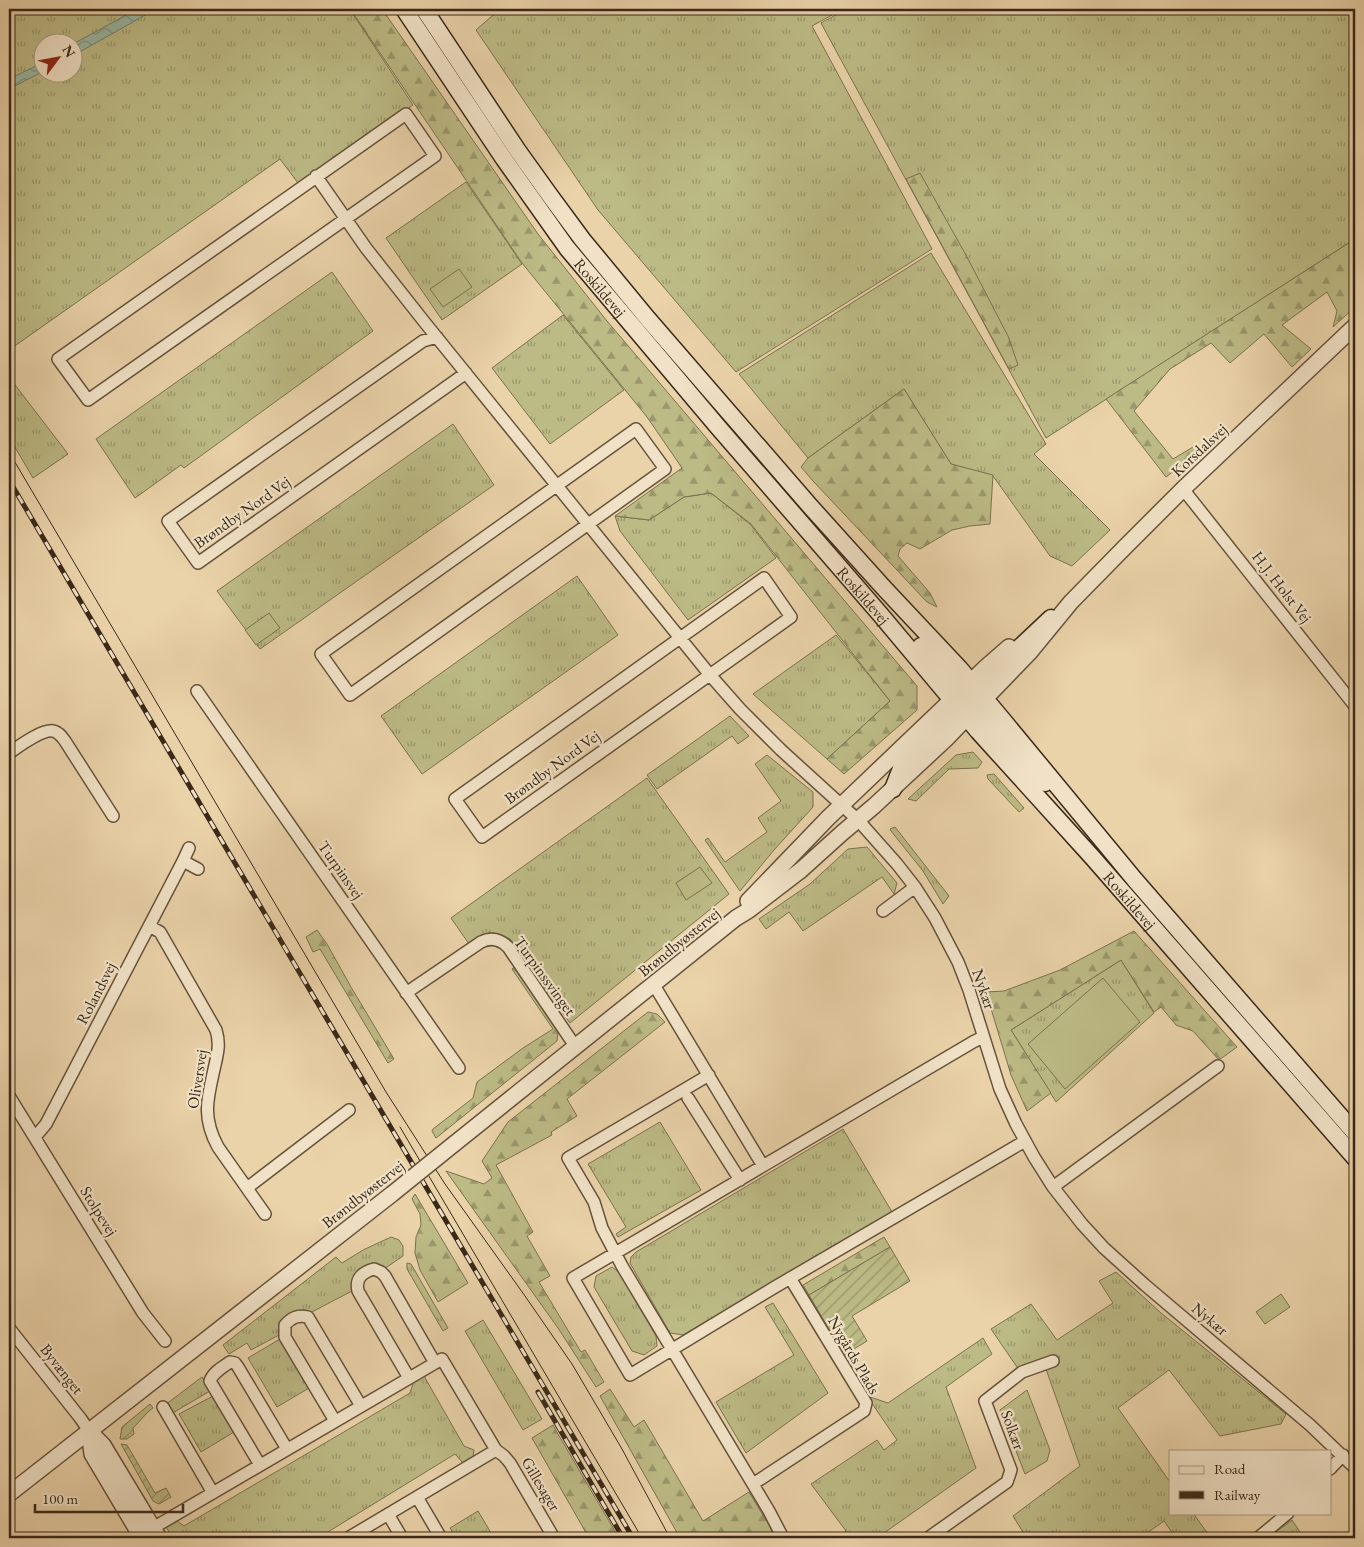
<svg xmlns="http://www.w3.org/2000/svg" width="1364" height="1547" viewBox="0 0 1364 1547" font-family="'EB Garamond',serif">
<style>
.grass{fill:url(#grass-tufts);stroke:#7b724f;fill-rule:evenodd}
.forest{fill:url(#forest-firs);stroke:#7b724f}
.garden{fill:url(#garden-furrows);stroke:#7b724f}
.pitch{fill:#bcba85;stroke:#7b724f}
.water{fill:url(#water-waves);stroke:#737f6c}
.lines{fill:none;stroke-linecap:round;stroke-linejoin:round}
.minor-casing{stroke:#66533d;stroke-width:14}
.tertiary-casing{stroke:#66533d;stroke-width:18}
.secondary-casing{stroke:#3a2919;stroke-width:19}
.minor{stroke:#f1e2c7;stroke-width:11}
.tertiary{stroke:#f1e2c7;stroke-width:15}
.secondary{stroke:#f1e2c7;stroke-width:16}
.tram{stroke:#3a2919;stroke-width:1}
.rail-casing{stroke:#3a2919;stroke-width:5}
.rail{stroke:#f1e2c7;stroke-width:3;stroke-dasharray:9;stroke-linecap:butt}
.tertiary-bridge-casing{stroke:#66533d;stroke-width:18;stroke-linecap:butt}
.tertiary-bridge{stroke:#f1e2c7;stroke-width:15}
.labels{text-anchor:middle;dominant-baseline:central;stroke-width:4.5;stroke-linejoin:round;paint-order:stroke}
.street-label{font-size:16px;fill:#3a2919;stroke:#f1e2c7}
</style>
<defs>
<pattern id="grass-tufts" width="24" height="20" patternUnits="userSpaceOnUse" patternTransform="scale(1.25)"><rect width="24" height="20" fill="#bcba85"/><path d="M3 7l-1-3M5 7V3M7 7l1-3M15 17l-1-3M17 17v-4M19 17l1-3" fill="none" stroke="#9a976c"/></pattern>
<pattern id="forest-firs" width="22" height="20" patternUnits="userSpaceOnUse" patternTransform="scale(1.25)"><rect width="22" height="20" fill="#bcba85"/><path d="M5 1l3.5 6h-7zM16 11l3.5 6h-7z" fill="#9a976c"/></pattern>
<pattern id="garden-furrows" width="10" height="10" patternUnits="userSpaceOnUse" patternTransform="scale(1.25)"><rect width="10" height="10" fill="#bcba85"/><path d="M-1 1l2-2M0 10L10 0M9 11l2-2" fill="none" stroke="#9a976c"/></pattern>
<pattern id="water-waves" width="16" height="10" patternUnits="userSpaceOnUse" patternTransform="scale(1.25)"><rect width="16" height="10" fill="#99b8a4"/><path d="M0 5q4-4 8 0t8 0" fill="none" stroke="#7e9685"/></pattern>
</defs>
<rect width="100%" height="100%" fill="#ead2a9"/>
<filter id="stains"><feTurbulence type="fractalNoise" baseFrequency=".004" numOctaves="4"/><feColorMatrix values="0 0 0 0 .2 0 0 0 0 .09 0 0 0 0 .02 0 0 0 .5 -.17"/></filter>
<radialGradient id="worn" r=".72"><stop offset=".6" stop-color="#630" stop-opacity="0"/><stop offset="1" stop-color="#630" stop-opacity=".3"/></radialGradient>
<path class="grass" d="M9 9H354L351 11 413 105 298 183 280 159 9 350ZM42 42H72V72H42Z
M500 9H843L812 26 932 249 736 372 598 210 476 30Z
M847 9H1355V239L1046 438 821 23Z
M466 182 522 264 442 320 386 238Z
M931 253 1046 444 1034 454 1110 530 1072 566 1050 556 993 476 951 464 904 389 808 458 739 374Z
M332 272 373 331 184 468 181 465 135 498 96 439Z
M563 315 624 390 550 444 492 368Z
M9 377 68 454 33 478 9 437Z
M453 424 494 485 260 649 217 591Z
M711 493 750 524 776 558 688 620 620 531 615 516 649 520 684 497Z
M577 576 618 635 422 774 381 716Z
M836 635 890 701 827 759 753 694Z
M730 716 749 736 738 744 732 736 657 789 647 775Z
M973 752 982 762 978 768 949 769 916 801 908 799 956 755Z
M767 755 813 792V807L774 850 740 891 705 840 708 838 725 862 767 832 758 818 781 801 755 764Z
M994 774 1024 808 1019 812 988 779 987 775Z
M647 778 729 894 570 1023 510 939C491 929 485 932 469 944L451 918Z
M895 827 949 896 943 904 923 871 891 831 890 829Z
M867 847 897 883 894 894 882 877 803 931 789 912 766 929 759 919 810 884 848 849Z
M1121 960 1154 1013 1056 1102 1011 1030Z
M660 1122 701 1190 618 1237 616 1234 626 1227 588 1164Z
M843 1129 892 1212 683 1335 670 1333 630 1263 631 1257 636 1252Z
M391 1237 399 1240 403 1246V1256L384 1269 353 1282 352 1291 310 1313 282 1321 278 1331 279 1335 251 1350 247 1343 229 1354 223 1345 336 1257 342 1263 363 1250Z
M407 1263 411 1264 448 1328 443 1331 407 1269Z
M612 1267 620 1273 656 1336 657 1346 644 1355 632 1351 594 1287 596 1276Z
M1116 1272 1161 1313 1286 1414 1281 1424 1220 1436 1169 1370 1118 1408 1170 1482V1513H1193L1211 1538H1176L1164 1521 1140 1538H1024L1026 1537 1013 1516 1080 1466 1046 1369 1019 1370 991 1329 1031 1304 1057 1340 1113 1303 1099 1281Z
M773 1303 828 1393 746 1453 716 1402 794 1355 765 1307Z
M483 1320 542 1419 523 1430 465 1331Z
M983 1338 992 1354 946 1387 976 1468 877 1538H836L846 1531 811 1484 877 1440 884 1450 897 1440 873 1405 870 1397 888 1403Z
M280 1339 309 1388 277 1407 248 1358Z
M424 1376 464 1446 474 1450 473 1457 463 1463 455 1454 318 1538H173L166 1527 177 1521 184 1526 410 1393 414 1381Z
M202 1377 210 1391 171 1414 165 1405Z
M1027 1390 1050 1450 1047 1461 1025 1474 1000 1410Z
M213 1396 234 1432 201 1452 179 1414Z
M478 1511 494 1538H456L450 1528Z
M1292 1520 1304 1538H1268Z"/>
<path class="forest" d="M354 9H382L538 234 607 321 917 686V710L844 774 827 759 890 701 751 524 711 493 684 497 649 520 615 516 682 468 647 417 522 263 351 10Z
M920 173 967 257 1008 336 1018 365 1009 369 906 179Z
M1355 239V307L1333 327 1337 311 1327 292 1282 325 1311 349 1292 367 1264 334 1230 363 1211 343 1170 369 1134 411 1173 459 1193 447 1203 448 1166 477 1106 399Z
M904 389 951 464 993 475 990 524 970 526 952 530 920 549 907 543 900 549 898 556 930 593 937 607 927 602 813 481 801 467 808 458Z
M317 930 327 944 351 987 394 1059 388 1063 320 949 313 952 306 937Z
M1134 931 1237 1047 1219 1060 1193 1031 1176 1025 1161 1007 1154 1012 1121 960 1011 1030 1051 1093 1027 1111 1011 1075 986 992 1004 991 1060 970Z
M514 967 558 1032 557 1041 436 1138 432 1131 433 1129 473 1098 477 1082 523 1048 553 1029 512 969Z
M648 1012 657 1014 665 1022 567 1099 577 1116 551 1132 552 1135 496 1165 533 1232 527 1236 550 1276 539 1282 581 1352 585 1350 604 1382 596 1387 558 1328 446 1171 484 1184 492 1178 482 1161 508 1122Z
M415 1194 468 1283 438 1302 420 1270 415 1253 416 1237 421 1225 420 1214 412 1199Z
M884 1237 890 1247 809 1295 803 1285Z
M610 1389 634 1427 644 1420 703 1521 749 1492 769 1525 775 1538H680L600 1396Z
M553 1425 555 1429 619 1538H589L532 1438Z"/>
<path class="garden" d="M890 1247 910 1281 852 1316 867 1341 844 1355 809 1295Z
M150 1404 153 1408 148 1412 133 1428 134 1434 127 1439H120L122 1427Z
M121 1444 127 1445 155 1493 166 1488 171 1497 159 1504 153 1501Z"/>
<path class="pitch" d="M459 269 472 287 443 307 430 289Z
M269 613 280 628 256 645 245 630Z
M700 867 712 883 686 900 676 883Z
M1103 978 1140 1022 1065 1089 1028 1044Z
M1281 1294 1290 1307 1265 1324 1256 1312Z"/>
<path class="water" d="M135 9H156L76 54 73 52V44L119 19Z
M42 63V72L9 89V79Z"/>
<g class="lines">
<g class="minor-casing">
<path id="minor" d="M406 114 435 156 88 400 58 359Z
M316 176 366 248 426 324 710 675 740 709 781 750 858 820 897 864 915 887 935 918 958 962 969 990 1000 1089 1016 1124 1034 1157 1053 1187 1082 1224 1104 1248 1145 1285 1310 1425 1355 1468
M1349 332 1355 341
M437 337 423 341 168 521 198 563 466 373
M636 429 665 469 350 695 321 654Z
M1183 489 1355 706
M764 578 791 617 482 837 455 799Z
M197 691 459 1068
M9 753C18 747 42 729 53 731 59 732 62 737 65 741L113 816
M183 861 189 848
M883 911 915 887
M149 926 160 932 216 1030C220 1043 218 1052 215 1065 208 1097 201 1116 218 1147L265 1214
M654 985 763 1166
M406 993 481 942C491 937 500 939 508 947L575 1046
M983 1037 973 1042 573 1278 630 1375 775 1287 1025 1141
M709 1075 568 1158 594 1202 602 1228 622 1266 769 1511 783 1538
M9 1096 143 1313 165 1341
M688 1098 740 1180
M35 1137 46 1124 183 861 198 869
M1053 1187 1218 1066
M247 1188 349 1110
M9 1328 81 1419 89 1431
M409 1378 358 1291C355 1278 363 1272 374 1269L381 1272 385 1276 435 1363
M163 1407 213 1493
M335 1421 285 1337V1325C292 1317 298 1315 308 1317L361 1406
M260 1465 210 1381C213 1372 223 1367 230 1362L235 1363 238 1367 287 1449
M1330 1469 1343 1455
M753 1484 864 1411 866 1403 790 1278
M417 1497 441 1538
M388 1514 402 1538
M146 1532 442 1359 496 1450 504 1456 510 1463 554 1538
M348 1538 496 1450
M928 1538 1007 1482 1011 1470 985 1401 1022 1372 1053 1361
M1258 1538 1288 1513"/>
</g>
<g class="tertiary-casing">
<path id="tertiary" d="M748 901 828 818 985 668 1009 647
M454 1144 736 918 749 910 801 870 842 833 874 806 946 739 1030 652 1071 602 1126 546 1183 489 1355 326
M89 1431 103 1445 159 1538
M89 1431 92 1454 142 1538
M9 1494 392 1194"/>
</g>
<g class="secondary-casing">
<g id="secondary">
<path id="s1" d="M404 9 504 159 567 248 718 427 880 614 978 731 1093 858 1355 1158"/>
<path d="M424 9 518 151 551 197 582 239 648 319 810 506 884 588 960 669 1002 719 1135 880 1355 1133"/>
<path d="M921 646 961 691 969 698 981 699"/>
<path d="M972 699 984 681 1051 618"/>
<path d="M960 702C977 709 989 725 1001 738 1015 754 1028 770 1045 783"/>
<path d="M893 789 902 766 954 716 966 701"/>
</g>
</g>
<use href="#minor" class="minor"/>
<use href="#tertiary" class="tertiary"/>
<use href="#secondary" class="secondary"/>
<path class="tram" d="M9 452 386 1092 445 1184 525 1296 572 1364 622 1449 670 1538
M400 1127 642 1538"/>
<g class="rail-casing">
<path id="rail" d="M9 480 633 1538
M538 1392 623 1538"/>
</g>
<use href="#rail" class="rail"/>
<g class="tertiary-bridge-casing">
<path id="tertiary-bridge" d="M392 1194 454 1144"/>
</g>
<use href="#tertiary-bridge" class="tertiary-bridge"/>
</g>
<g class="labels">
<g class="street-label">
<text stroke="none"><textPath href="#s1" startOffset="341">Roskildevej</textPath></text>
<text transform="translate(1199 450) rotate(-43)">Korsdalsvej</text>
<text transform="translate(242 512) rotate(-35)">Brøndby Nord Vej</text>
<text transform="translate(1282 587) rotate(52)">H.J. Holst Vej</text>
<text stroke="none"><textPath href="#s1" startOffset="746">Roskildevej</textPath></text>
<text transform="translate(552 767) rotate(-36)">Brøndby Nord Vej</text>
<text transform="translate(341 870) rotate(55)">Turpinsvej</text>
<text stroke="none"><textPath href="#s1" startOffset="1151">Roskildevej</textPath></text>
<text transform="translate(679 942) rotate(-39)">Brøndbyøstervej</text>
<text transform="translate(545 976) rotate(54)">Turpinssvinget</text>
<text transform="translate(984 989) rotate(71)">Nykær</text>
<text transform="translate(96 993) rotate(-63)">Rolandsvej</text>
<text transform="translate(197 1079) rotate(-81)">Oliversvej</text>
<text transform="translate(363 1194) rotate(-38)">Brøndbyøstervej</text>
<text transform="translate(99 1211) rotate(58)">Stolpevej</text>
<text transform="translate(1210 1319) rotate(40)">Nykær</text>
<text transform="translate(854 1355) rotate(60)">Nygårds Plads</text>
<text transform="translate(62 1369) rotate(52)">Byvænget</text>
<text transform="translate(1013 1430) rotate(70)">Solkær</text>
<text transform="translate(541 1484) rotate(59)">Gillesager</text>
</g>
</g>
<rect width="1364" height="1547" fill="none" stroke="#ead2a9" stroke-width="30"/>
<rect x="10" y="10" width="1344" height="1527" fill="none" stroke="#3a2919" stroke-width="2.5"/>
<rect x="15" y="15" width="1334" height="1517" fill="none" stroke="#3a2919"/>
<rect x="1169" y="1450" width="162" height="65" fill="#f1e2c7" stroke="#a89881"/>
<rect x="1179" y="1466" width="25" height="8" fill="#f1e2c7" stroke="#a89881"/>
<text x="1214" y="1474" font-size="15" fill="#3a2919">Road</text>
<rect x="1179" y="1491" width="25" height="8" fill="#3a2919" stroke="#a89881"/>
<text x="1214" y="1500" font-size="15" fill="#3a2919">Railway</text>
<g transform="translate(58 58) rotate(58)"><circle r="24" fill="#f1e2c7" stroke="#a89881"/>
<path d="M0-4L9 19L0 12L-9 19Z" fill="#8f2418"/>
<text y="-8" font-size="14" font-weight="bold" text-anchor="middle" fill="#3a2919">N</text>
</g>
<path d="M35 1504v8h148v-8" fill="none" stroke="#3a2919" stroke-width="2.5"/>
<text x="42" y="1504" font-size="15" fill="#3a2919" stroke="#f1e2c7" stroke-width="4" paint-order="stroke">100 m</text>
<rect width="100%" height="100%" filter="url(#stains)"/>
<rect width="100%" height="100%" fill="url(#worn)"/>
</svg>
